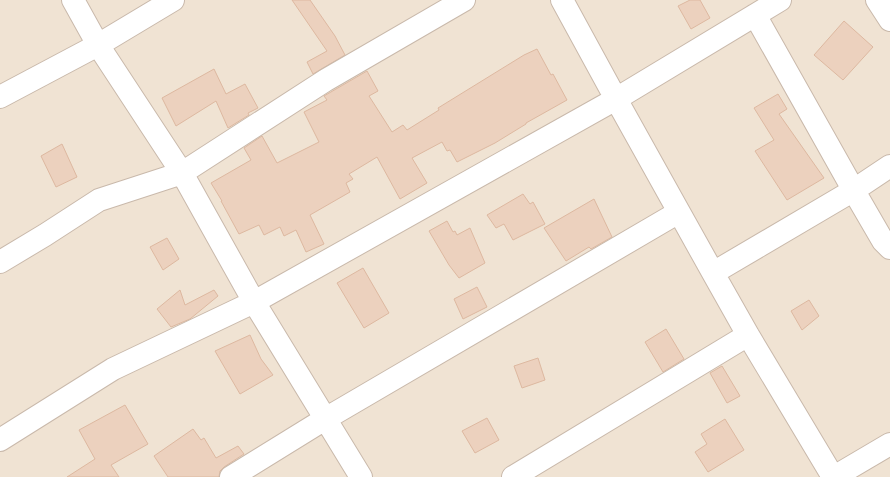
<svg xmlns="http://www.w3.org/2000/svg" width="890" height="477" viewBox="0 0 890 477" font-family="'Work Sans',sans-serif">
<style>
.residential{fill:#f0e3d3}
.building{fill:#ecd1be;stroke:#ddb8a0}
.lines{fill:none;stroke-linecap:round;stroke-linejoin:round}
.minor-casing{stroke:#c9b9ab;stroke-width:24}
.minor{stroke:#fff;stroke-width:22}
</style>
<rect width="100%" height="100%" fill="#faf1e4"/>
<path class="residential" d="M0 0H890V477H0Z"/>
<path class="building" d="M292 0H310L335 36 345 55 313 74 307 62 327 51Z
M690 0H700L710 18 691 29 678 6Z
M844 21 873 47 843 80 814 55Z
M537 49 551 75 553 74 567 100 526 123V124L495 143 457 162 450 150 447 151 442 142 412 158 427 183 400 199 377 157 349 174 353 179 346 183 350 192 310 215 324 244 306 252 296 230 284 236 280 227 264 235 259 225 239 234 221 201H222L211 183 251 160 244 148 262 136 277 163 319 142 304 112 327 100 324 96 367 71 378 91 369 96 392 132 403 125 407 130 439 110 438 108 524 55Z
M214 69 226 94 245 84 258 108 248 113 249 115 228 128 216 101 176 126 162 98Z
M778 94 787 109 779 114 824 178 787 200 755 151 774 140 754 108Z
M62 144 77 177 56 187 41 156Z
M523 194 530 204 533 202 545 224 513 240 504 224 496 228 487 215Z
M594 199 612 237 591 249 589 247 566 261 544 228Z
M447 221 453 232 455 231 457 235 470 228 485 263 459 278 449 265 429 231Z
M167 238 179 259 163 270 150 247Z
M363 268 389 313 364 328 337 283Z
M477 287 487 307 463 319 454 299Z
M180 290 185 305 214 290 218 296 190 319 171 327 157 309Z
M809 300 819 316 802 330 791 311Z
M666 329 684 359 663 372 645 342Z
M250 335 261 359 273 375 240 394 215 351Z
M538 358 545 380 522 388 514 366Z
M722 366 740 396 727 403 710 373Z
M125 405 148 444 111 465 119 477H67L95 459 79 430Z
M487 418 499 440 475 453 462 431Z
M725 419 744 450 708 472 695 452 707 444 701 434Z
M193 429 201 440 204 438 216 458 238 446 244 454 224 467 220 471 219 477H168L154 456Z"/>
<g class="lines">
<g class="minor-casing">
<path id="minor" d="M73 0 98 45 182 173 254 302 361 477
M562 0 616 99 679 212 713 273 748 335 833 477
M877 0 890 20
M755 15 858 198 883 241 890 248
M0 97 98 45 173 0
M0 262 45 235 99 200 182 173 326 80 464 0
M713 273 854 190 890 166
M0 440 113 369 254 302 616 99 780 0
M231 477 325 419 679 212
M513 477 748 335
M834 477 890 444"/>
</g>
<use href="#minor" class="minor"/>
</g>
</svg>
